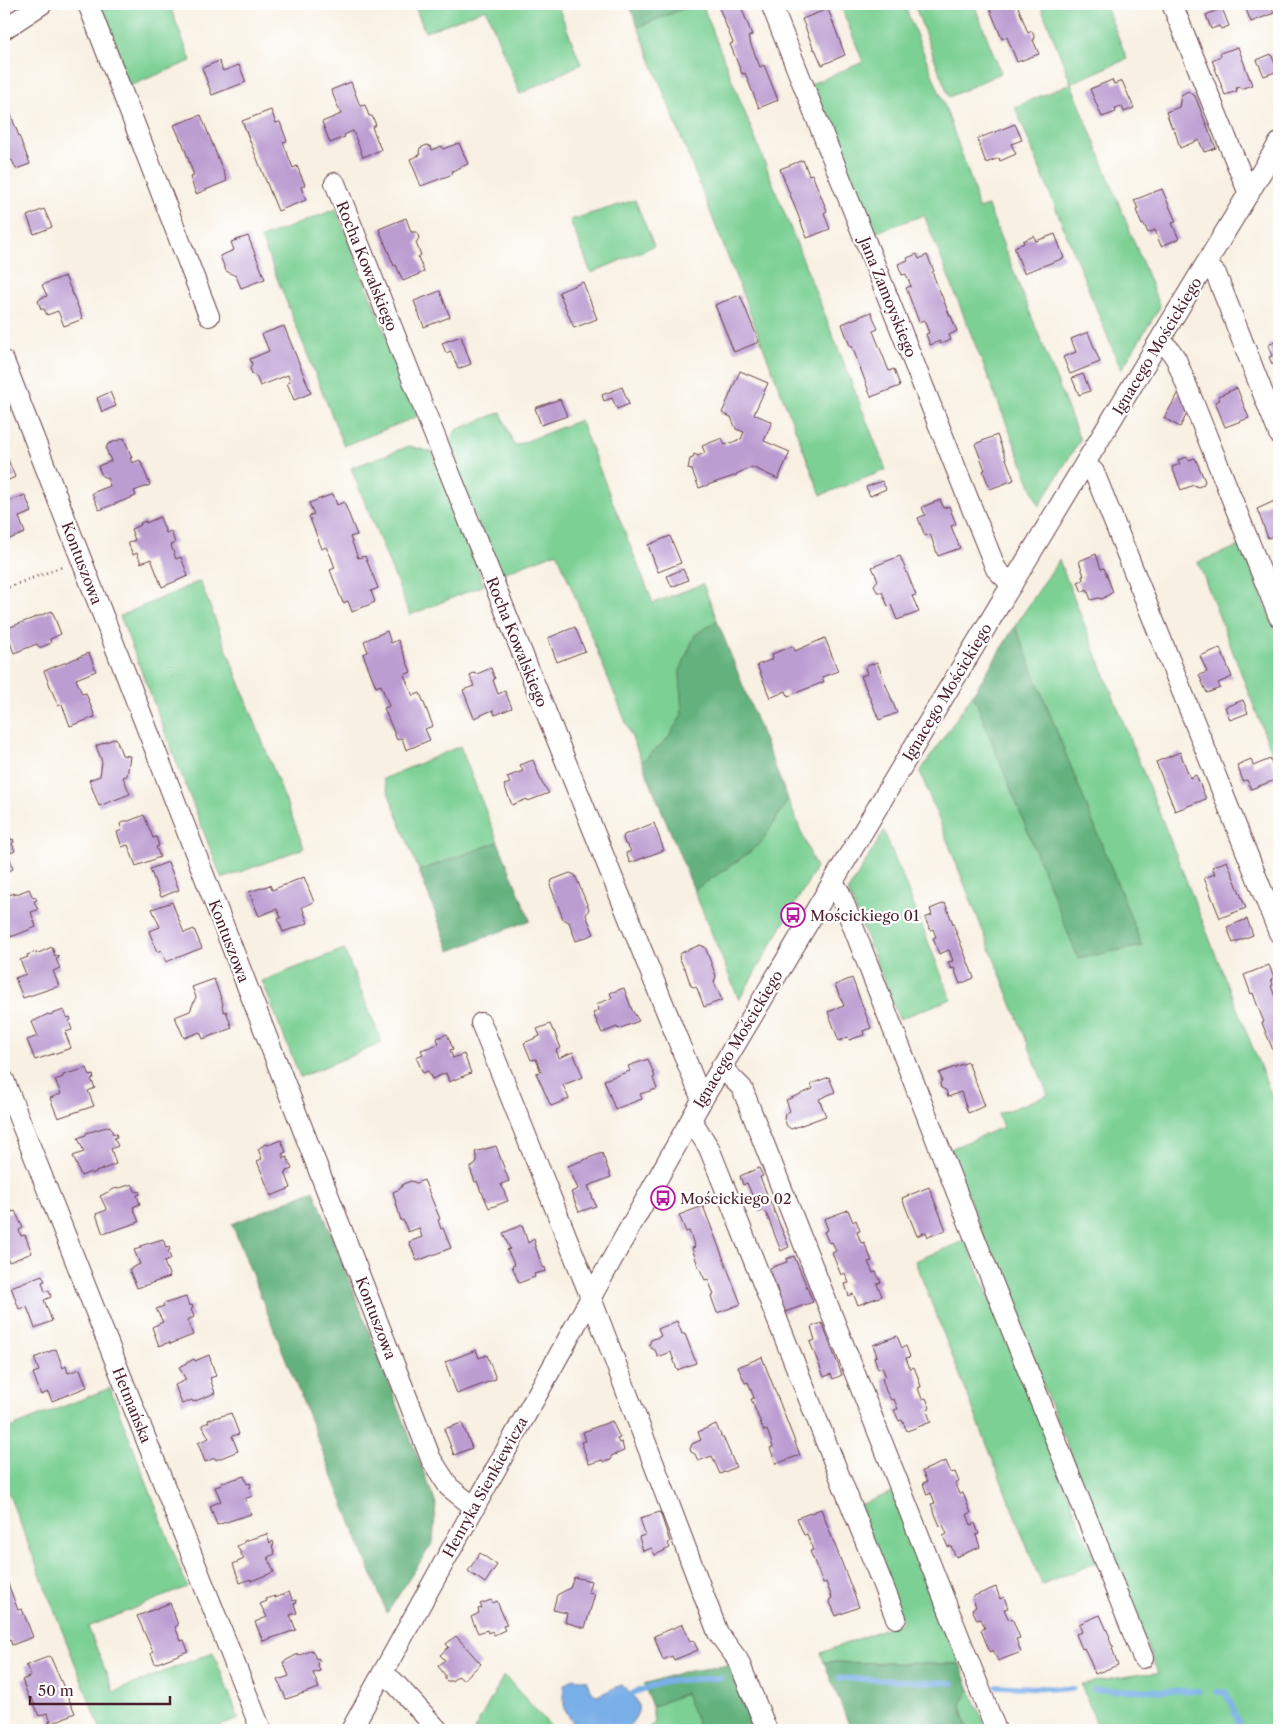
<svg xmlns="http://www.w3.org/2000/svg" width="1283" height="1734" viewBox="0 0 1283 1734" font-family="'Libre Caslon Text',serif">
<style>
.green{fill:#7bd094;stroke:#627860}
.forest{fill:#64b27e;stroke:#576854}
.water{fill:#79afe7;stroke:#626789}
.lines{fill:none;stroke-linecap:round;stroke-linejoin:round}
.stream{stroke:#79afe7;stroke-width:5.5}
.building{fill:#bc9dd2}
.minor-casing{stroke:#643e46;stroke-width:22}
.path{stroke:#643e46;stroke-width:3;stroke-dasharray:1 4;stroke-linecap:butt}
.minor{stroke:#fff;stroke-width:20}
.labels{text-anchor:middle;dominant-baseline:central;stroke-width:4.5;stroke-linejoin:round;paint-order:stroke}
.street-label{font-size:15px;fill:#4a1f2b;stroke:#fff}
.poi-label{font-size:15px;fill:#4a1f2b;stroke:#fff;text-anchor:start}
</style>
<rect width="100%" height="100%" fill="#fff"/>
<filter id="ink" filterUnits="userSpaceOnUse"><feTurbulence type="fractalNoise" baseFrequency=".02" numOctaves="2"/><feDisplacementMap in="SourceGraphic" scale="10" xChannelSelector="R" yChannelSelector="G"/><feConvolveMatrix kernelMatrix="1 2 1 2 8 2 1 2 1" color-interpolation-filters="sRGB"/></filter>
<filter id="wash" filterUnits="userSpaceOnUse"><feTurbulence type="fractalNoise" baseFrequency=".0096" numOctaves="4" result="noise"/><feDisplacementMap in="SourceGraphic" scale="20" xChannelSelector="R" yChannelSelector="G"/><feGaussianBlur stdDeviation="1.12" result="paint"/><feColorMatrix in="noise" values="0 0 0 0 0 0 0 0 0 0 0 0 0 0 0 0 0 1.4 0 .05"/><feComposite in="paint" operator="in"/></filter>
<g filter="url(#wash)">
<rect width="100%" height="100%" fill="#f8f0e2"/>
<path class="green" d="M94 4H169L191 61 127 87Z
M414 4H557L581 64 520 94 486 9 425 32Z
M695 4H702L886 470 821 495 638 27Z
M840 4H904L943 101 974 189 978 209 988 206 1080 440 1039 506 924 215 871 234 811 84 863 62Z
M914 4H974L1001 73 949 97Z
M1040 4H1105L1127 59 1071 83 1160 307 1121 370 1015 107 1071 83Z
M635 200 654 246 591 273 570 220Z
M336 209 418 416 344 446 261 238Z
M501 412 514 446 580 420 653 603 703 584 717 620 695 635 680 671 682 715 668 738 642 762 557 552 498 575 447 447 456 430Z
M409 446 432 452 484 585 410 615 351 468Z
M1242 545 1279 640V771L1198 562Z
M1059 560 1279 1114V1730H1099L1081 1684 1141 1674 1158 1673 982 1233 950 1149 1003 1127 998 1114 1048 1095 920 772 973 694 1078 957 1142 946 1015 626Z
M200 581 304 848 222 879 120 616Z
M460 746 498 842 419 871 383 779Z
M788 800 816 868 739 1000 694 890 736 862 760 844Z
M884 831 951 999 899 1019 848 891Z
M344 949 382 1043 300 1077 262 981Z
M966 1240 1096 1563 1042 1585 915 1261Z
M110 1388 187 1587 88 1627 114 1692 213 1652 239 1719 210 1730H101L4 1482V1430Z
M893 1492 960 1664 824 1662 821 1653 902 1622 857 1506Z
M504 1675 554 1730H474Z
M970 1689 987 1730H966L967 1728 961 1704Z
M685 1693 700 1730H646L654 1723 652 1707Z"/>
<path class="forest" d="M629 4H695L638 27Z
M717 620 788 800 760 844 736 862 694 890 642 762 668 738 682 715 680 671 695 635Z
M1015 626 1142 946 1078 958 973 694Z
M498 842 530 920 450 951 419 871Z
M314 1190 436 1504 433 1542 387 1613 232 1224Z
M824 1662 960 1664 970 1689 961 1704 967 1729 966 1730H851Z
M737 1664 763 1730H700L685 1693 652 1707 644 1684 682 1672Z"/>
<path class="water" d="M574 1678 586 1680 591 1691 597 1696 621 1685C643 1700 644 1712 625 1730H578L564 1709V1685Z"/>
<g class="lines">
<path class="stream" d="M839 1678 953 1683
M997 1686 1073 1689
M1094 1690 1199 1691
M1217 1692H1226L1242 1730
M633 1693 666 1681 720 1678"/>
</g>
<g id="blocks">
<path class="building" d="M721 4H740L752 35 748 37 760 67 764 65 778 100 759 108 745 73 742 74 730 44 733 43 718 5Z
M993 4H1017L1028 33 1032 31 1035 39 1033 40 1039 54 1017 62 1007 37 1002 39 989 7 994 5Z
M1244 4H1270L1274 13 1251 22Z
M1222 8 1229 26 1221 29 1219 26 1211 29 1206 15Z
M828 9 845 55 822 65 815 49 814 50 802 19Z
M1238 47 1252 85 1241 89 1240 87 1236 88 1237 91 1225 95 1212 60 1221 56 1220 53Z
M1271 54 1278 71 1264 76 1257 60Z
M219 61 223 71 239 65 246 82 212 95 202 68Z
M1112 80 1114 84 1122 81 1134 108 1124 112 1122 106 1115 108 1116 112 1102 117 1090 89Z
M351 82 360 106 365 105 369 116H372L376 125 372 127 381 150 363 157 353 131 344 135 345 137 330 143 322 122 341 114 331 90Z
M1188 91 1195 96 1216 148 1204 152 1199 140 1180 148 1174 128H1172L1166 112 1179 107 1181 95Z
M271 110 276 123 280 122 287 141 283 142 293 168 297 166 305 185 301 187 306 200 278 211 242 121Z
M10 113 30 164 16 169 12 160 4 163V115Z
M201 115 227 181 196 194 190 177 194 176 182 141H181L174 125Z
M1015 124 1022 140 1011 144 1016 154 1000 161 999 158 986 163 977 139Z
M459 143 468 164 452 171 453 174 421 186 410 159 420 155 419 152 420 148 427 145 431 147 432 150 442 146 443 149Z
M803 160 809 175 812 174 827 211 824 213 830 229 807 238 780 169Z
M1162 189 1176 222 1172 223 1179 239 1161 246 1155 230 1148 233 1144 224 1142 225 1136 210 1138 209 1134 200Z
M44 209 52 227 34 234 27 216Z
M406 218 411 232H417L419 238 416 243 421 255 418 257 424 272 403 281 396 265 394 266 379 229Z
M1055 234 1064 258 1024 273 1014 247 1024 243 1023 241 1034 236 1036 241Z
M248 236 265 279 241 288 236 276 226 271 220 256 234 250 231 242Z
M917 254 919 259 927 255 934 271 932 272 950 316H951L957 331 949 335 951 340 940 344V341L930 345 926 334 929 333 924 320 919 322 906 288 911 286 906 274 902 275 898 264 908 260 907 258Z
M65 276 83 319 64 326 58 311 47 315 44 309H41L38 301 41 298 47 296 42 285Z
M583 282 597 319 574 328 559 292Z
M440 291 450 317 424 327 414 301Z
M740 295 759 342 734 352 715 305Z
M871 312 878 329 873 331 889 371 894 369 900 386 871 397 852 346H850L842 324Z
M284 326 311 393 294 400 287 383 290 382 288 375 260 386 256 376 252 374 250 368 252 364 250 359 269 351 262 334Z
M1088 332 1100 362 1070 374 1063 357 1076 352 1071 339Z
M461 336 471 364 458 369 451 351 446 353 442 343Z
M1279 340V374L1275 364H1272L1269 357 1272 356 1268 345Z
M740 371 768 383 754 414 772 422 764 441 790 452 778 479 752 467 736 474 737 475 699 488 692 470 688 469 690 459 693 458 694 454 698 456 705 453 702 446 722 438 725 445 741 439 744 432 736 429 731 417 722 413Z
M1083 374 1090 391 1079 395 1072 378Z
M622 387 629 404 617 409 612 398 604 401 602 395Z
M1237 388 1249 418 1225 427 1215 402 1220 400 1218 396Z
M1181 389 1189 410 1180 427 1164 418Z
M110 392 116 406 102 412 97 398Z
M560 399 567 416 541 425 535 408Z
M997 435 1014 480 990 489 983 471 985 470 975 444Z
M124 438 132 458H130L132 463 140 460 150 485 134 491 136 496 99 510 92 493 110 486 107 478 102 476 98 466 111 461 106 449 108 444Z
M7 457 15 477 4 482V458Z
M1187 457 1189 460 1195 458 1205 481 1203 485 1198 487 1194 485 1181 490 1172 467 1180 464 1178 460Z
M882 481 886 489 870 496 866 487Z
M333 494 337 505 344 502 357 535 350 537 358 558 365 556 378 588 371 591 375 602 352 612 348 601 343 603 330 570 335 568 331 557 326 547 322 549 309 516 314 514 309 503Z
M25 495 32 512 19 517 25 533 4 541V503Z
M1279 499V534L1268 538 1257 509Z
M940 500 944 508 949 506 956 524 951 526 960 548 938 556 930 534 925 536 918 518 925 515 922 507Z
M160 517 166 533 171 531 175 543 171 545 176 559 181 557 188 576 162 587 151 559 141 563 137 553 133 555 128 543 135 540 131 529 141 525 140 523 146 521V523Z
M670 536 681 563 658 572 648 545Z
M1096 554 1101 569 1104 568 1113 592 1102 599 1098 598 1091 600 1087 589 1082 592 1078 582 1083 580 1082 576H1084L1079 561Z
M900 556 916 595 912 596 919 612 897 620 891 605 888 606 882 592H877L874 585 878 580 872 567Z
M683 569 688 580 672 587 667 576Z
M52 611 61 634 50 639 51 643 39 648 37 644 14 653 5 629Z
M575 627 585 651 557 662 548 638Z
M387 631 391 643 398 640 411 672 404 675 413 696 420 693 433 726 425 729 430 740 406 750 402 738 397 740 384 708 389 706 381 685 376 687 363 654 368 652 364 641Z
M825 638 838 671 822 677 824 682 788 696 786 691 770 698 757 665 773 659 772 654 793 646 795 651Z
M1220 648 1232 677 1218 683 1220 688 1207 693 1199 675 1207 672 1200 656Z
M89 653 96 671 76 679 82 694 86 693 95 717 70 726 62 704 58 706 44 671Z
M877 662 897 713 879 720 861 676 867 674 865 667Z
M491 668 495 679 493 680 498 694 505 691 512 708 495 715 493 710 474 718 463 690 474 686 470 676 473 673 477 674Z
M1243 700 1248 713 1230 720 1225 707Z
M116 738 122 755 130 756 127 776 123 777 130 794 99 806 89 780 100 776 102 762 96 746Z
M1180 752 1190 778 1196 775 1206 799 1175 811 1156 762Z
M1251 759 1253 766 1270 759 1278 779 1251 789 1247 780 1243 781 1237 765Z
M533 760 542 783 549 793 528 801 527 799 512 805 504 785 510 783 507 777 523 771 520 765Z
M144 815 153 838 156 837 159 846 156 847 160 857 136 866 128 845 122 847 117 832 122 830 120 824 124 821H129Z
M654 823 664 850 630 863 626 853 631 851 628 846 625 844 623 838 624 835Z
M7 831 10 840 13 839 14 842 12 843 15 851 8 854 13 869 4 873V832Z
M1227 861 1246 908 1220 918 1204 878 1215 874 1212 867Z
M168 862 179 890 161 897 150 869Z
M570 873 575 875 589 909 586 915 594 934 576 941 569 922 563 919 550 885 552 880Z
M304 877 314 902 302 907 308 923 283 932 278 919 281 918 277 909 259 916 249 892 270 885 272 890Z
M29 889 33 898 35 897 37 900 34 901 38 910 31 912 36 927 11 937V935L4 938V899L6 898 5 897 14 893V895Z
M172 902 184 933 194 929 202 948 166 962 161 950 157 952 149 931 160 927 152 909Z
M945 903 974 978 960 984 954 968 951 969 948 962 953 961 949 950 939 954 933 938 936 937 933 929 930 930 925 918 932 915 930 909Z
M1247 919 1253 935 1233 943 1227 927Z
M700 945 705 947 716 976 714 982 722 1000 704 1007 697 988 691 986 685 968H684L679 957 681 953Z
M52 947 55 956 58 955 59 958 56 959 60 968 53 971 59 986 23 998 15 978 26 974 20 960 28 957 27 955 36 952V954Z
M1269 965 1274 977 1271 979 1273 985 1271 986 1279 1007V1060H1277L1262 1023 1264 1022 1258 1007 1253 993 1251 994 1244 975Z
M852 978 871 1028 863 1031 864 1035 849 1040 848 1037 839 1041 828 1012 844 1006 835 985Z
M214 979 223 1004 222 1007 224 1012 226 1011 232 1028 203 1039 200 1032 184 1038 175 1017 190 1011 196 997 192 987Z
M624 988 632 1010 639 1021 618 1029 617 1027 602 1033 593 1013 599 1010 597 1004 612 998 610 993Z
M64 1010 67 1018 70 1017 71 1020 69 1021 72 1030 65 1032 71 1048 35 1060 27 1040 38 1036 32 1022 48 1014 49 1015Z
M550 1024 553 1031H554L561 1048 556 1050 559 1058 573 1052 583 1077 563 1085 569 1099 551 1106 536 1073 541 1072 536 1059 531 1060 524 1043 540 1036 537 1029Z
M447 1034 453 1049 450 1050 453 1058 464 1054 471 1073 449 1082 446 1073 432 1079 428 1071 423 1073 416 1057 423 1054 421 1050 439 1044 437 1038Z
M648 1059 655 1077 653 1078 657 1089 640 1094 642 1099 615 1109 604 1080 630 1071 628 1066Z
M968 1062 985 1106 968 1113 961 1092 948 1097 946 1090 941 1088 940 1084 942 1080 939 1073Z
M87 1068 90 1076 93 1075 94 1078 91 1079 95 1088 88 1091 94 1106 58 1118 50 1098 61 1094 55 1080 63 1077V1075Z
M829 1077 835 1092 819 1099 826 1116 791 1129 787 1126 784 1119 785 1114 790 1111 786 1100 813 1089 811 1084Z
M110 1126 113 1134 116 1133 117 1137 114 1138 118 1146 111 1149 116 1164 91 1174V1172L81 1176 73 1156 84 1152 78 1138 86 1135V1133Z
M281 1140 286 1152 282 1154 284 1158 287 1157 292 1169 285 1172 291 1188 271 1196 257 1161 262 1159 258 1149 265 1144 268 1145Z
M496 1146 509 1181 501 1184 508 1201 489 1208 482 1192H481L477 1181 475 1182 470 1168 476 1164 477 1160 475 1152Z
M602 1153 611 1177 588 1186 596 1206 579 1212 571 1192 578 1189 568 1166Z
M759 1168 763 1176 760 1177 789 1247 781 1251 767 1215 763 1210 759 1212 747 1183 743 1185 740 1176Z
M424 1180 440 1219 438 1220 441 1229 443 1228 451 1248 417 1261 409 1242 422 1237 419 1228 408 1232 403 1220 401 1221 393 1192 400 1189 403 1184 411 1181 416 1183Z
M132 1184 136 1192 139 1191 140 1194 137 1195 140 1204 133 1207 139 1222 103 1234 96 1214 107 1210 100 1196 116 1188 117 1189Z
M929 1187 946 1230 928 1237 926 1232 917 1236 902 1198Z
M703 1206 741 1304 717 1313 711 1296 714 1295 708 1279 705 1280 697 1263 692 1248 695 1247 689 1231 686 1232 679 1215Z
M848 1210 853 1222 856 1220 860 1231 857 1232 861 1243 864 1242 872 1261 868 1262 873 1273 876 1272 881 1282 877 1284 882 1296 858 1305 853 1294 849 1296 845 1284 849 1283 845 1273 841 1275 832 1253 836 1251 832 1242 829 1243 824 1232 828 1230 824 1219Z
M15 1211 23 1228 19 1230 21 1236 25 1235 32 1253 9 1262 5 1254H4V1214Z
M522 1225 528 1243 534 1239 535 1243H534L543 1268 545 1267 546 1271 534 1274 535 1277 519 1283 512 1266 515 1265 507 1250 510 1249 503 1233Z
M163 1239 166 1248 169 1247 170 1250 168 1251 171 1259 164 1262 170 1277 137 1288 129 1269 140 1264 134 1250 141 1248 140 1246Z
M794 1256 813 1302 782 1313 775 1293 778 1292 770 1268 787 1262 786 1259Z
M42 1275 45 1281 42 1282 45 1292 49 1290 51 1297 44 1300 52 1321 35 1328 27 1307 19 1309 11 1287Z
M186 1297 189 1306 192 1305 193 1308 191 1309 194 1317 187 1320 193 1335 170 1344V1342L159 1346 152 1327 163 1322 156 1309 164 1306 163 1304Z
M677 1321 682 1334H685L696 1363 677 1370 671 1352 658 1357 655 1350 651 1348 649 1345 651 1340 661 1336 658 1329Z
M822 1323 842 1375 833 1379 831 1374 824 1377 810 1342 815 1340 811 1327Z
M897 1336 902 1348 906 1346 910 1357 906 1358 910 1369 914 1367 918 1377 921 1387 918 1388 922 1399 926 1398 930 1408 926 1409 931 1422 907 1431 902 1420 899 1421 894 1410 898 1409 894 1399 891 1400 886 1391 882 1378 886 1377 882 1367 878 1369 874 1357 877 1356 873 1345Z
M56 1349 63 1368 66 1366 68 1373 80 1369 87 1387 52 1401 48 1392 41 1395 33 1373 39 1371 34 1358Z
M476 1350 479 1358 487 1355 496 1379 457 1394 445 1362Z
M209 1355 216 1376 210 1378 215 1393 193 1402 192 1400 182 1404 175 1385 186 1380 179 1367 194 1359 195 1361Z
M762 1357 800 1455 776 1464 770 1448 773 1447 767 1430 764 1431 751 1399 754 1398 748 1382 745 1383 738 1367Z
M231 1413 239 1434 232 1436 238 1451 216 1460 215 1458 205 1462 198 1443 209 1438 202 1425 209 1422 208 1420Z
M612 1421 620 1438 617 1439 619 1443 622 1442 624 1451 611 1456V1460L604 1462 602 1460 589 1464 581 1442 586 1441 583 1432Z
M462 1423 472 1448 454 1455 444 1429Z
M716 1424 722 1438 723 1437 736 1467 720 1474 712 1456 698 1461 695 1454 691 1452 690 1449 692 1444 701 1440 698 1432Z
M946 1461 951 1473 955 1472 959 1482 955 1484 959 1494 963 1493 971 1513 967 1514 971 1525 975 1523 979 1534 976 1535 980 1547 956 1557 951 1546 948 1547 943 1536 947 1534 943 1525 940 1526 931 1504 935 1503 931 1493 927 1495 923 1483 927 1482 922 1471Z
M244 1476 247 1484 250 1483 251 1487 249 1488 252 1496 245 1499 251 1514 217 1525 210 1506 221 1501 215 1487 222 1485 221 1483Z
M821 1509 859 1607 836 1616 829 1600 832 1598 826 1582 823 1583 810 1551 813 1550 807 1534 804 1535 797 1518Z
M660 1512 670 1542 668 1543 670 1548 655 1555 652 1548 643 1551 639 1537 645 1535 640 1518Z
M267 1534 270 1543 273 1541 274 1545 272 1546 275 1554 268 1557 274 1572 251 1581V1579L240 1583 233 1564 244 1559 237 1546 244 1543V1541Z
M480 1553 497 1565 485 1583 468 1571Z
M574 1577 591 1581 588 1593 595 1594 585 1628 565 1622 567 1613 553 1610 557 1595 570 1588Z
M7 1581 18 1610 22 1609 33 1637 12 1645 10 1639 5 1641 4 1638V1582Z
M996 1587 1000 1599 1004 1597 1008 1608 1004 1609 1009 1620 1012 1618 1020 1638 1016 1639 1021 1652 998 1661 993 1650 990 1652 985 1640 981 1630 985 1628 981 1619 977 1620 972 1609 976 1607 972 1597Z
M289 1592 293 1601 296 1600 297 1603 294 1604 297 1613 290 1615 296 1630 263 1641 255 1622 267 1617 260 1604 267 1601 266 1599 275 1596V1598Z
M491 1600 493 1603 497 1601 507 1625 503 1626 505 1630 494 1635 492 1631 488 1633 487 1630 478 1633 471 1617 479 1613 478 1609 482 1608 480 1604Z
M170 1603 178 1625 175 1627 181 1641 184 1640 188 1651 155 1664 151 1653 153 1652 137 1616Z
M1100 1615 1110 1637 1109 1638 1112 1646H1114V1647L1112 1648 1118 1665 1095 1674 1089 1658 1084 1648 1082 1649 1076 1634 1082 1632 1079 1624Z
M683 1624 690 1642 693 1640 698 1650 674 1660 672 1656 663 1660 654 1636Z
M456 1636 481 1664 463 1680 458 1676 452 1681H447L445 1679V1675L438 1666 445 1660 440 1655 449 1647 446 1644Z
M312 1650 316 1659 318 1658 320 1661 317 1662 320 1671 313 1673 319 1688 286 1699 278 1680 289 1676 283 1662 298 1654V1656Z
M50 1656 75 1713 50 1724 49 1721H51L47 1713 39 1716 32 1698H29L22 1680 31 1676 27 1667 25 1666Z"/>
</g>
</g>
<g filter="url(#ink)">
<use href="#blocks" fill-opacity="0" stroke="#643e46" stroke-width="1"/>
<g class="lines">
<g class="minor-casing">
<path id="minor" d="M88 4 209 316
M771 4 996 569 1012 585
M1172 4 1249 194
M4 29 42 4
M335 183 430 424 702 1100
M1206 264 1216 274 1279 434
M1160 340 1170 350 1176 359 1279 617
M4 361 431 1459 449 1487 474 1507
M1085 464 1094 472 1279 933
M833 882 840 893 966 1216 1143 1658
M481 1023 591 1298 718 1633 738 1660 767 1730
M721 1067 742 1088 996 1730
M4 1080 261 1730
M691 1119 709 1148 896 1618
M382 1674 393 1681 438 1730
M351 1730 620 1245 702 1100 943 698 1279 143"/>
</g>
<path class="path" d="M4 589 64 566"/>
<use href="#minor" class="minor"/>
</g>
</g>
<defs>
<g id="bus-ring" transform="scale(1.25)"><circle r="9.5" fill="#fff" stroke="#b5179e" stroke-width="1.5"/><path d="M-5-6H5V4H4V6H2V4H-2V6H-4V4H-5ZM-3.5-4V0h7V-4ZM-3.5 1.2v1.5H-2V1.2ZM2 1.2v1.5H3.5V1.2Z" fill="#b5179e"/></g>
</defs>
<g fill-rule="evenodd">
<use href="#bus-ring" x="793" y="915"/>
<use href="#bus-ring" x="663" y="1198"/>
</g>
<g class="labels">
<g class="street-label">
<text transform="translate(367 266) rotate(68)">Rocha Kowalskiego</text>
<text transform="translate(888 297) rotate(68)">Jana Zamoyskiego</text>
<text transform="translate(1157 346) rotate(-59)">Ignacego Mościckiego</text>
<text transform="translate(82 563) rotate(69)">Kontuszowa</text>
<text transform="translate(517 642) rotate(68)">Rocha Kowalskiego</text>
<text transform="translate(947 692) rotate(-59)">Ignacego Mościckiego</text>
<text transform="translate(229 941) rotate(69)">Kontuszowa</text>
<text transform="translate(738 1039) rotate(-59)">Ignacego Mościckiego</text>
<text transform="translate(376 1318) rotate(69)">Kontuszowa</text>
<text transform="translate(132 1405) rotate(68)">Hetmańska</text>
<text transform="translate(485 1487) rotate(-61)">Henryka Sienkiewicza</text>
</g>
<g class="poi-label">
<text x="810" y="915">Mościckiego 01</text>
<text x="680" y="1198">Mościckiego 02</text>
</g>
</g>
<rect width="1283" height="1734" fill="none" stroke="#fff" stroke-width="20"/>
<path d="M30 1696v8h140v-8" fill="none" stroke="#4a1f2b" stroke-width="2.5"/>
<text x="38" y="1696" font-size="15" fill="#4a1f2b" stroke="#ffffff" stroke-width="4" paint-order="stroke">50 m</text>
</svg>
